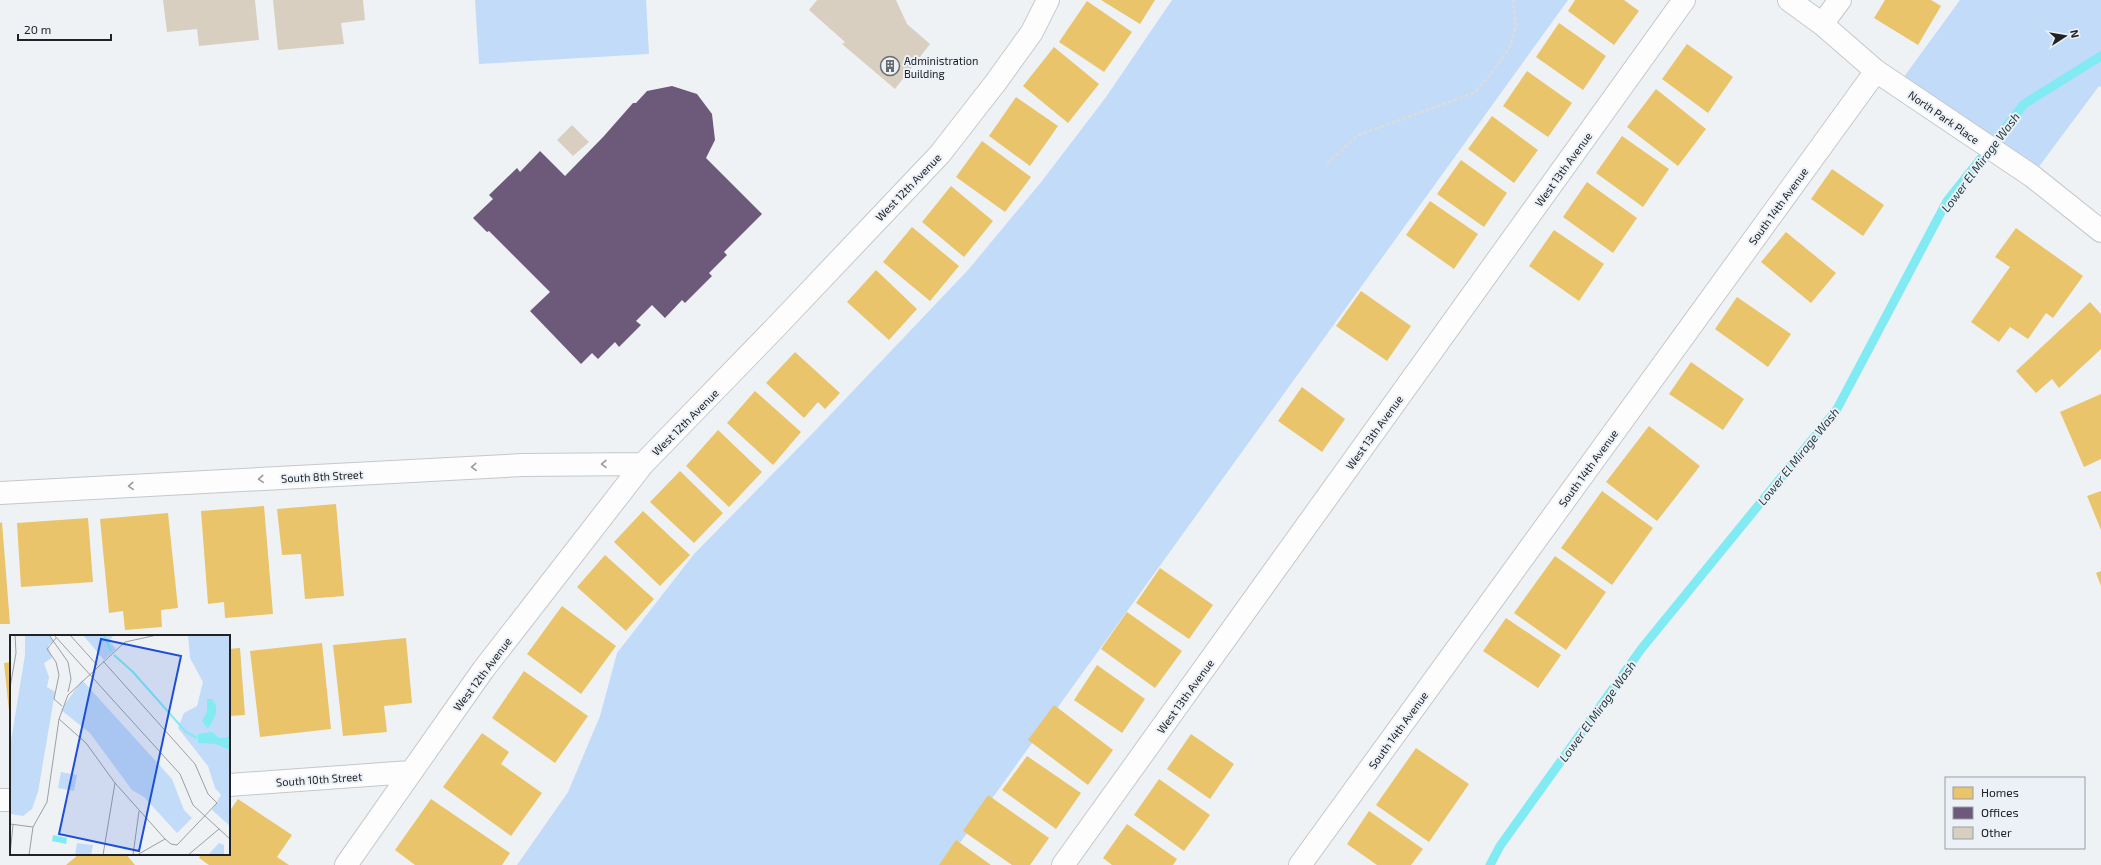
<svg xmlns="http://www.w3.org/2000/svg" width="2101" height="865" viewBox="0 0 2101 865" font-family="'Exo 2',sans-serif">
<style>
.green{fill:#c2dbf8}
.homes{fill:#e9c46a}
.offices{fill:#6d597a}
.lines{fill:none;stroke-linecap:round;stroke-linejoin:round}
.stream{stroke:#82eaf3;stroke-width:9}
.building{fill:#d8cfc0}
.minor-casing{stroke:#c5c7ca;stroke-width:24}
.path{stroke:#dbdcdd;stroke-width:2.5;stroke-dasharray:4 2;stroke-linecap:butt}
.minor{stroke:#fdfdfe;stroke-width:22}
.oneway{stroke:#9a9a9c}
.labels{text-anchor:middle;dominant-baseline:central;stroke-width:4;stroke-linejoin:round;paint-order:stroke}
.poi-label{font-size:11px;fill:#202224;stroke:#ecf1f8;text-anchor:start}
.street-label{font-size:11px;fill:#202224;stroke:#ecf1f8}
.water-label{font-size:12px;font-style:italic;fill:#1f383a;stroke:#ecf1f8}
.inset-river{fill:none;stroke:#82eaf3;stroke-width:2}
.inset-road{fill:none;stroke:#9c9fa1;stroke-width:1}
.view{fill:#1d4ed8;fill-opacity:0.15;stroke:#1d4ed8;stroke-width:2}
.inset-edge{fill:none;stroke:#202224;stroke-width:2}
</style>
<rect width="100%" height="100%" fill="#eff2f5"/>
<path class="green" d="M475 0H646L649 54 479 64Z
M1172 0H1568L944 865H517L568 792 600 716 617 653 694 554 811 435 968 270 1042 181 1106 97Z
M1960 0H2101V87L2099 86 2032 176 1898 85Z"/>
<path class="homes" d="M1101 0H1155L1140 24Z
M1575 0H1624L1639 11 1614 45 1568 11Z
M1885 0H1931L1941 6 1918 45 1874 18Z
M1087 1 1132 32 1104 72 1059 42Z
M1559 23 1606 56 1583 90 1536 57Z
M1687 44 1733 77 1708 113 1662 79Z
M1054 47 1099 84 1068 123 1023 86Z
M1527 71 1572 103 1548 137 1503 106Z
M1656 89 1706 129 1678 166 1627 127Z
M1016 97 1058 126 1030 166 989 136Z
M1492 116 1538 150 1514 183 1468 149Z
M1622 136 1669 169 1643 207 1596 173Z
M982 141 1031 177 1005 212 956 177Z
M1461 160 1507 193 1484 227 1437 194Z
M1832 169 1884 205 1863 236 1811 199Z
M1587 182 1637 218 1613 253 1563 217Z
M951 186 993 221 964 257 922 222Z
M1430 201 1478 234 1454 269 1406 235Z
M912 227 959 266 930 301 883 262Z
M2016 228 2083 276 2053 318 2046 313 2028 339 2010 327 1999 342 1971 322 2010 267 1995 257Z
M1554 230 1604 264 1579 301 1529 266Z
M1786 232 1836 273 1811 303 1761 262Z
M876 270 917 309 889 340 847 302Z
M1361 291 1411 326 1387 361 1336 326Z
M1737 297 1791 334 1768 367 1715 329Z
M2090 302 2101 314V349L2059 388 2052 379 2036 393 2016 371Z
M795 352 840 393 825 409 818 402 804 418 766 383Z
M1691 362 1744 399 1723 430 1669 394Z
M1302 387 1345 419 1322 452 1278 421Z
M755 391 801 432 773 465 727 423Z
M2101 394V459L2084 467 2060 412Z
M1649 426 1700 466 1657 521 1606 482Z
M718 430 762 472 729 507 686 466Z
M680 471 723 513 694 543 650 502Z
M1602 491 1653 528 1612 585 1561 548Z
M2101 491V530L2087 496Z
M336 504 344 596 305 599 301 554 282 555 277 509Z
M264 506 273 614 225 618 224 602 208 604 201 511Z
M643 511 690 555 660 586 614 542Z
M168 513 178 608 161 610 162 627 125 630 123 611 109 613 100 519Z
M88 518 93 582 21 587 17 523Z
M2 522 10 624H0V523Z
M605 555 654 599 626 631 577 587Z
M1555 556 1606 592 1566 650 1514 613Z
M1160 568 1213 605 1189 639 1136 603Z
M2101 571V586L2096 573Z
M562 606 616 646 581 694 527 654Z
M1127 612 1182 651 1155 688 1101 649Z
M1506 618 1561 655 1538 688 1483 651Z
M406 638 412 703 384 706 387 732 343 736 333 645Z
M322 643 331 729 260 737 250 651Z
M240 648 245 715 229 716V649Z
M11 662V721H10L4 663Z
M1097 665 1145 699 1122 733 1074 700Z
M524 671 588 716 555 763 492 718Z
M1054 705 1113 750 1088 785 1028 740Z
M482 733 509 752 501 764 542 793 511 836 443 787Z
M1191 734 1234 764 1210 799 1167 769Z
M1416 748 1469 784 1429 842 1376 805Z
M1027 756 1081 793 1056 829 1002 790Z
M1159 779 1210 815 1184 851 1134 815Z
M988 795 1049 838 1030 865H1012L963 831Z
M238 799 292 835 277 857 289 865H209L199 858 201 854H229V812Z
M431 799 510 853 502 865H415L395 850Z
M1369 811 1423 849 1411 865H1377L1347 844Z
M1127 824 1177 859 1173 865H1112L1103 858Z
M956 840 991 865H939Z
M79 854H126L135 865H66Z"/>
<path class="offices" d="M672 86 697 94 712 114 715 140 706 158 762 214 724 252 727 255 709 273 712 276 685 303 682 300 665 318 652 305 636 321 641 325 619 347 615 342 598 359 592 353 581 364 530 311 550 292 489 231 487 232 473 218 493 199 489 195 517 168 520 172 540 151 565 176 604 136 633 103H636L647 91Z"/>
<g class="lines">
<path class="stream" d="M1490 865 1500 846 1642 648 1837 409 1947 201 2024 104 2101 56"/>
</g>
<path class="building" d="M163 0H255L259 40 199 46 197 29 167 32Z
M273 0H363L365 20 341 23 344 44 278 50Z
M817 0H896L907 24 930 44 895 89 842 44 845 42 809 10Z
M572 125 589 142 573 156 557 140Z"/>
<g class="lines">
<g class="minor-casing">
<path id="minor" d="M1789 0 1822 24 1876 71 2032 176 2101 231
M1822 24 1840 0
M0 493 522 465 643 464
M229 785 410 772
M0 800H11
M346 865 483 670 643 464 775 328 940 154 996 82 1032 32 1048 0
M1063 865 1684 0
M1300 865 1876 71"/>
</g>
<path class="path" d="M1327 164 1358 135 1474 93 1490 75 1510 47 1516 26 1513 0"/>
<use href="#minor" class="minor"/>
</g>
<defs><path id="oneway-chevron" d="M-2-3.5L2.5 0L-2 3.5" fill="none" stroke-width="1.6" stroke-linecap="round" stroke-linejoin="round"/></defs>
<g class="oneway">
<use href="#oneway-chevron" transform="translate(604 464) rotate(179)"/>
<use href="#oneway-chevron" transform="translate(474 467) rotate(177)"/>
<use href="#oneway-chevron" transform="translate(261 479) rotate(177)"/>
<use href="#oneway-chevron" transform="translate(131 486) rotate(177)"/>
</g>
<defs>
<g id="building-ring" transform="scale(1)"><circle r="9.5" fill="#ecf1f8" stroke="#686b6d" stroke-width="1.5"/><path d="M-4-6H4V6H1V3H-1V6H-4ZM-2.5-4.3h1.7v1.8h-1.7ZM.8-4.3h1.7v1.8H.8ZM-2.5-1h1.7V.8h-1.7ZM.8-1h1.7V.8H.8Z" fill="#686b6d"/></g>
</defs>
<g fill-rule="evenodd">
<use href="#building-ring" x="890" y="66"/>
</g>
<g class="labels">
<g class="poi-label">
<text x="904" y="60">Administration<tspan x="904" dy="13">Building</tspan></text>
</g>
<g class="street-label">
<text transform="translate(1944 117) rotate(35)">North Park Place</text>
<text transform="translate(1563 169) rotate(-54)">West 13th Avenue</text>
<text transform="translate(908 187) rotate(-46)">West 12th Avenue</text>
<text transform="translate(1778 206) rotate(-54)">South 14th Avenue</text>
<text transform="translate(685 422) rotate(-45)">West 12th Avenue</text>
<text transform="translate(1374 432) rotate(-54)">West 13th Avenue</text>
<text transform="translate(1588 468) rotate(-54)">South 14th Avenue</text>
<text transform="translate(322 476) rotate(-3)">South 8th Street</text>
<text transform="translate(482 674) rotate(-53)">West 12th Avenue</text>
<text transform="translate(1185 696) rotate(-54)">West 13th Avenue</text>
<text transform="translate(1398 730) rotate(-54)">South 14th Avenue</text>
<text transform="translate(319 779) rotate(-4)">South 10th Street</text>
</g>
<g class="water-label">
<text transform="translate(1980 162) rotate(-53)">Lower El Mirage Wash</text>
<text transform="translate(1798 456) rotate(-51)">Lower El Mirage Wash</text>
<text transform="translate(1597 711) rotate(-54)">Lower El Mirage Wash</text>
</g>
</g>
<g transform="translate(10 635)">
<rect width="220" height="220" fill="#eff2f5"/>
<path d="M15 0H39L44 6 38 10 42 23 34 28 39 42 37 52 45 57 28 157 22 174 13 181 0 179V112L15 20ZM73 0H104L99 6 106 14 94 25ZM178 0H220V191L202 175 211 160 205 153 198 131 168 93 174 78 187 71 193 47 180 23ZM72 45 162 144 174 175 182 183 167 198 134 162 122 155 80 98 51 75ZM51 137 67 140 64 156 48 153ZM67 208 83 210 81 220H65ZM209 208 214 210V220H198Z" fill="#c2dbf8"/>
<path d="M197 64H202L206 71V79L198 94 192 86 197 77ZM202 97 209 103 220 102V115L206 109 188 108V99ZM43 200 57 203 56 209 42 206Z" fill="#82eaf3"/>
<path class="inset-river" d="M94 0 101 16M104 20 123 37 176 97 187 103"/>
<path class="inset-road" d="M39 0 58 27 61 44 58 57M44 0 170 139 183 170 220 204M60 0 87 30M46 3 37 14 46 27 49 40 44 64 52 71M93 26 185 129 198 159 207 168 167 210 161 209 155 204 127 220M0 53 6 18 5 0M49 84 76 108 105 148 155 204M0 189 23 192M0 220 3 190M19 220 23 192 37 167 49 84 58 60 115 7 147 0M93 220 105 148M123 220 129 176M178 220 209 194"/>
<path class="view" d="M91 4 171 21 129 216 49 199Z"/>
<rect width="220" height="220" class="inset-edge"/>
</g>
<rect x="1945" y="777" width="140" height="72" fill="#ecf1f8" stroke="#9a9ea3"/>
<rect x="1953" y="787" width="20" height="12" fill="#e9c46a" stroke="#9a9ea3"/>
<text x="1981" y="797" font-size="12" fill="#202224">Homes</text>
<rect x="1953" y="807" width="20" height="12" fill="#6d597a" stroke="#9a9ea3"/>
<text x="1981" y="817" font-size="12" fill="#202224">Offices</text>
<rect x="1953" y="827" width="20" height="12" fill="#d8cfc0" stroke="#9a9ea3"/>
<text x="1981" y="837" font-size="12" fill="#202224">Other</text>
<g transform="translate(2065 36) rotate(78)" stroke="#ecf1f8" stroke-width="3" paint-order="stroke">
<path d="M0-3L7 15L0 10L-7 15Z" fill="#202224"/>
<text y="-6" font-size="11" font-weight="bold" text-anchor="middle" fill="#202224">N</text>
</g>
<path d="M18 34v6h93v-6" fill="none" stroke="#202224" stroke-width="2"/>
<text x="24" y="34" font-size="12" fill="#202224" stroke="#ecf1f8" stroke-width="3" paint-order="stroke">20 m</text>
</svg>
